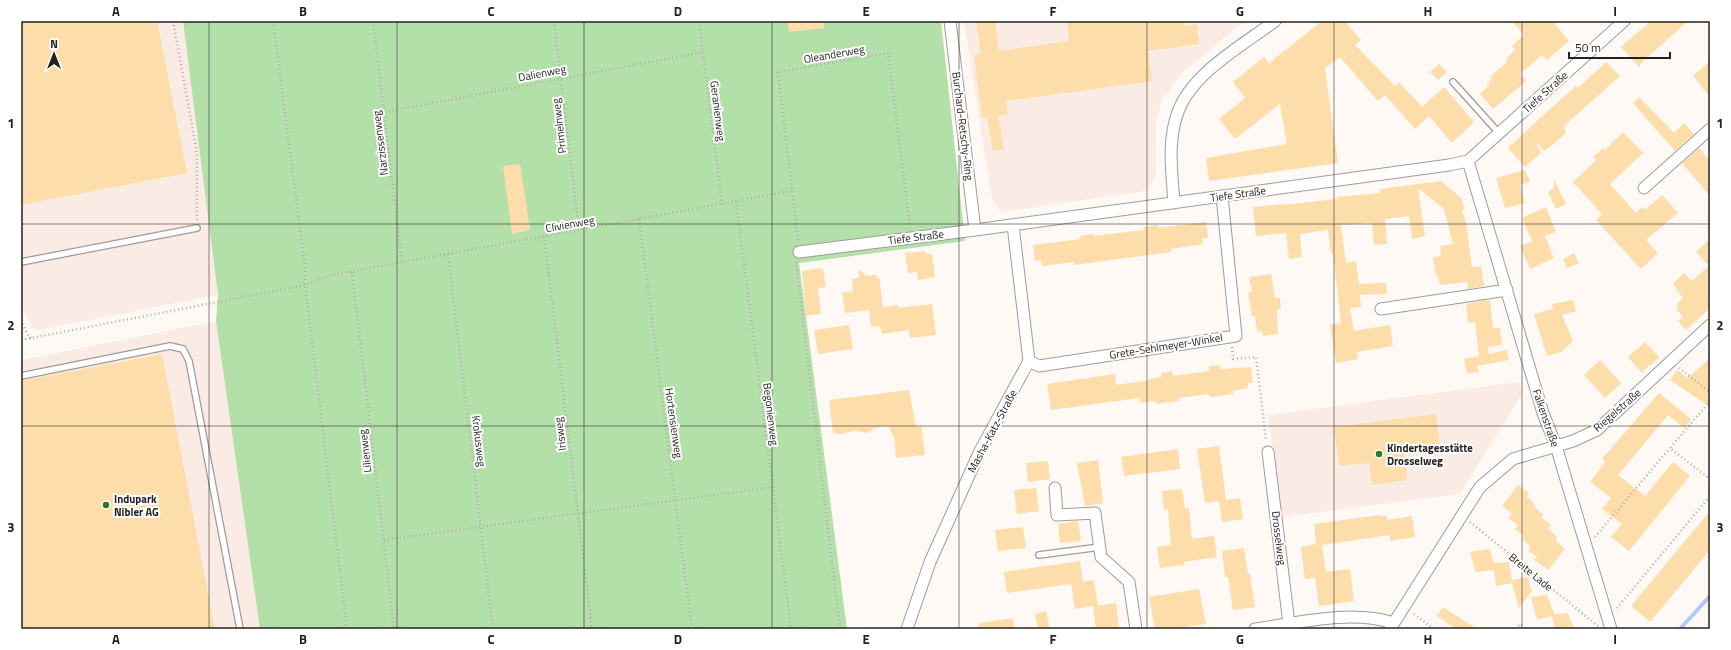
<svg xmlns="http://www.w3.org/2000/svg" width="1731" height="650" viewBox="0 0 1731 650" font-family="'Titillium Web',sans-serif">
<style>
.built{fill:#faece4}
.green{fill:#b3e0a9}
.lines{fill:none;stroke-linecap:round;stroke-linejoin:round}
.stream{stroke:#b0c9fa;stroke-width:4}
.building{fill:#fddeab}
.lane-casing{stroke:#a19b98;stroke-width:8}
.street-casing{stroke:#a19b98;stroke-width:13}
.path{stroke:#b2adaa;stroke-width:2.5;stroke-dasharray:1 3;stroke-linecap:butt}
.lane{stroke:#fff;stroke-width:5.5}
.street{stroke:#fff;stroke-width:11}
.grid{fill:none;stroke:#242221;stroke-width:1;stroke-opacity:0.55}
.poi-dot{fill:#2b7c27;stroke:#fff;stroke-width:1.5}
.labels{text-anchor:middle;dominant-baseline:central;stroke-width:4;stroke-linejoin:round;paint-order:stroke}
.street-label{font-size:11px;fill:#242221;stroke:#fff}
.poi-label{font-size:11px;font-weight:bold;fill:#242221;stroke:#fff;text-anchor:start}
.neatline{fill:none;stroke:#242221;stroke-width:1.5}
.grid-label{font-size:13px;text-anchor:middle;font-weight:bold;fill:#242221}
</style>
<rect width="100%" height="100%" fill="#fff9f5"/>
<path class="built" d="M21 21H183L218 295 38 330 32 327 21 307Z
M964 21H1245L1183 72 1162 100 1156 121V176L1146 191 1001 212 992 199Z
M216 321 260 629H21V360Z
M1519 382 1522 394 1460 494 1282 517 1268 415Z"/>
<path class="green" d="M183 21H941L965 241 799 263 847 629H260L216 321 218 295Z"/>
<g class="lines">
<path class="stream" d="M1680 629 1710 596"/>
</g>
<path class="building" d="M21 21H157L187 173 21 205Z
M788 21H824V28L789 32Z
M976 21H995L999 51 1069 41 1067 21H1184L1185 26 1197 24 1199 44 1148 51 1152 81 1006 101 1008 114 998 116 1004 149 993 151 987 117 982 118 974 55 981 54Z
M1322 21H1345L1361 40 1355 45 1395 86 1399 82 1422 107 1444 87 1474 122 1452 143 1429 116 1415 129 1385 95 1378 101 1340 57 1325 68 1338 163 1209 181 1206 158 1287 144 1280 104 1235 139 1219 119 1245 98 1233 82 1264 57 1269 63Z
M1512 21H1552L1569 41 1547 60 1542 55 1520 74 1526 81 1493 109 1480 94 1490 84 1488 82 1492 79 1490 77 1508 61 1506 59 1515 50 1512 46 1524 35Z
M1651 21H1688L1640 64V68L1621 47Z
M1710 61V97L1693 76Z
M1606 62 1620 76 1564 126 1566 133 1550 147 1544 151 1535 141 1541 153 1525 167 1508 148 1550 109 1576 86 1578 88Z
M1439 64 1447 72 1438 80 1430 72Z
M1639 97 1674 133 1684 123 1694 134 1675 151 1633 103Z
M1623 132 1643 153 1610 184 1636 213 1642 207 1645 210 1662 195 1678 213 1646 240 1658 253 1641 269 1596 220 1602 214 1573 182 1596 160 1593 157 1603 148 1605 150Z
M1699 148 1710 161V196L1682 163Z
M520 164 530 230 512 234 503 166Z
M1525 170 1530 182 1520 185 1525 203 1505 208 1496 178Z
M1554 179 1566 204 1556 209 1548 192 1554 188Z
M1441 181 1461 198 1465 209 1462 210 1466 222 1472 267 1481 266 1484 286 1468 289 1467 282 1440 285 1438 277H1436L1433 257 1441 256 1440 246 1453 244 1444 209 1418 188 1425 236 1412 239 1409 216 1385 219 1387 244 1374 245 1372 223 1341 225 1346 263 1356 261 1359 284 1386 283 1387 294 1360 295 1361 307 1350 308 1354 331 1390 325 1393 346 1357 352 1358 359 1336 363 1330 325 1341 323 1333 253 1331 254 1328 230 1300 234 1302 257 1289 259 1286 233 1256 236 1253 207 1283 204V205L1337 199V197L1380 193V189Z
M1546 207 1556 232 1545 236 1554 258 1530 269 1520 246 1532 241 1522 218Z
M1206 222 1208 238H1202L1203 244 1171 249V252L1074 265V262L1042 266 1041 260 1035 261 1033 245 1080 239V236L1094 234V236L1144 230V227L1158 225V228Z
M1710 239V308L1686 330 1678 321 1683 317 1676 309 1679 306 1677 304 1683 298 1673 284 1684 273 1692 281 1709 266 1696 252Z
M925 251 926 254H932L935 277 918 280 917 272 908 273 905 253Z
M1574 253 1579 263 1567 268 1563 259Z
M823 268 826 287 818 288 821 314 806 316 802 271Z
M858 269 867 276 876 275V278L879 277 883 307 898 305V308L932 304 936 335 910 338 909 330 882 334 880 326 871 327 869 310 845 313 842 293 853 291 852 279 859 278Z
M1271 274 1275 298H1280L1281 309 1277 310 1278 334 1263 336 1262 331 1257 332 1255 316H1252L1248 293 1252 292 1249 277Z
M1486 300 1490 301 1493 328H1500L1502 345 1488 347 1489 354 1507 350 1509 360 1477 366 1479 372 1467 374 1464 359 1479 356 1475 322 1468 323 1466 304Z
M1573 300 1576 311 1562 315 1573 341 1561 352 1547 356 1534 314 1553 309 1552 304Z
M849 325 853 349 818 354 814 330Z
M1645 342 1659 357 1650 366 1649 365 1642 373 1628 357Z
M162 354 215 629H21V381Z
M1710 358V407L1670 380 1677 370 1688 378Z
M1600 360 1621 383 1605 398 1584 375Z
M1220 365 1221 369 1251 367 1253 383H1248V388L1233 391V394L1226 395 1210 397 1209 394 1179 398V401L1156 404 1155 401 1140 403 1139 398 1051 410 1047 384 1115 374 1116 385 1150 380 1149 379 1161 377V373L1172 371 1173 376 1209 371V366Z
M909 390 916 427 921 426 925 455 896 458 894 437 888 426 875 428 868 433 854 431 841 434 833 433 829 400Z
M1659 393 1691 419 1684 428 1668 415 1618 475 1645 496 1673 462 1690 476 1629 551 1611 537 1622 524 1602 509 1611 498 1590 482 1605 462 1602 459Z
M1436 414 1440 446 1404 450 1407 480 1372 485 1369 463 1339 466 1334 427Z
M1219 446 1226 500 1240 498 1243 519 1222 522 1219 501 1205 503 1197 449Z
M1178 449 1180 469 1124 476 1121 457Z
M1098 460 1103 503 1085 506 1077 463Z
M1048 461 1050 479 1028 482 1026 463Z
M1518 485 1529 493 1527 497 1536 505 1534 507 1543 514 1542 518 1551 525 1548 529 1557 537 1556 541 1565 549 1548 570 1533 559 1538 558 1528 550 1531 547 1522 539 1524 536 1515 529 1518 525 1508 518 1512 514 1502 506Z
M1036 488 1039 511 1017 514 1014 490Z
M1182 489 1185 508H1189L1192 539 1214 536 1217 557 1184 562V565L1160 568 1157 547 1171 545 1168 509 1164 510 1162 491Z
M1710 511V550L1650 622 1631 606Z
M1379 515 1380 516H1387V520L1412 516 1415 537 1390 541V535L1322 545 1326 572 1350 569 1354 601 1319 606 1315 578 1305 579 1301 547 1316 544 1314 524Z
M1078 521 1081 541 1060 543 1058 524Z
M1023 527 1026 548 998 551 995 530Z
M1244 548 1248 574 1250 573 1255 607 1233 610 1228 577H1225L1222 551Z
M1489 549 1494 563 1509 562 1512 580 1527 577 1532 591 1519 608 1512 583 1496 586 1494 570 1476 572 1470 552Z
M1080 561 1083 582 1094 580 1098 606H1095L1116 603 1119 629H1096L1093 606 1075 609 1071 584 1007 593 1004 572Z
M1199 589 1206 624 1171 629H1155L1149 597Z
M1547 595 1554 614 1568 613 1574 629H1555L1552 616 1537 620 1531 597Z
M1443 607 1477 629H1456L1437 616Z
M1046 611 1050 629H1038L1035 614Z
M1013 618 1015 629H979V623Z"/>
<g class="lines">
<g class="lane-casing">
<path id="lane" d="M1453 82 1499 133
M21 262 197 228
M21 376 170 346 183 349 189 361 240 629
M1039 555 1100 547"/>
</g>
<g class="street-casing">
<path id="street" d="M950 21 975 230
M1468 161 1543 413 1556 446 1611 629
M1644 188 1710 129
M1174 203C1172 174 1167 140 1178 112 1192 73 1243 45 1275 21
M799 252 975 230 1449 165 1468 161 1624 21
M1381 309 1507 290
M1029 361 1039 366 1236 336 1222 196
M1268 452 1289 624
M1055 488 1057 515 1095 513 1101 557 1129 582 1136 629
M907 629 930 562 980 451 1029 361 1013 225
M1255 629C1297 623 1353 609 1393 623
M1390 629 1480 487 1513 459 1573 441 1597 430 1710 325"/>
</g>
<path class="path" d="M173 21 197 153V220
M273 21 305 266V285L347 629
M373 21 402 263
M554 21 579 230
M699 21 722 204
M385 112 703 52
M736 201 791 629
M639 219 692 629
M544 236 592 629
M798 240 778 72 888 53 910 227
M448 254 493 629
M796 262 840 629
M352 272 394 629
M21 320 27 334 32 339
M21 340 305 285 332 275 791 191
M1232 347 1233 359 1256 357 1266 440
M1679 368 1710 392
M1710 401 1670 448 1710 479
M1470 522 1598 626
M1595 537 1670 448
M384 540 773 487
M1617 608 1710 496
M1414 614 1434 629
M1516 629 1520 624 1526 629"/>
<use href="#lane" class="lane"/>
<use href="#street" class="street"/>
</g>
<path class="grid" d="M209 21V629M397 21V629M584 21V629M772 21V629M959 21V629M1147 21V629M1334 21V629M1522 21V629M21 224H1710M21 426H1710"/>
<g class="poi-dot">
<circle cx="1379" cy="454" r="4"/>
<circle cx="106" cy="505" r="4"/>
</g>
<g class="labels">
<g class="street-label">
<text transform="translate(834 54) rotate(-10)">Oleanderweg</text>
<text transform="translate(542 73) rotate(-11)">Dalienweg</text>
<text transform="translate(1545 92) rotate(-42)">Tiefe Straße</text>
<text transform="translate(718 111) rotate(83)">Geranienweg</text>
<text transform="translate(559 126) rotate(-97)">Primelnweg</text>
<text transform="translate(963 126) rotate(83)">Burchard-Retschy-Ring</text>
<text transform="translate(380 143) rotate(-97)">Narzissenweg</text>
<text transform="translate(1238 194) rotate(-8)">Tiefe Straße</text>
<text transform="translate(570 224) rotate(-10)">Clivienweg</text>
<text transform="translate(916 237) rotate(-7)">Tiefe Straße</text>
<text transform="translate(1166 346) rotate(-9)">Grete-Sehlmeyer-Winkel</text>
<text transform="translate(1617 410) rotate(-41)">Riegelstraße</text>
<text transform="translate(771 414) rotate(83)">Begonienweg</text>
<text transform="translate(1546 418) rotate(71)">Falkenstraße</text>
<text transform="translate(674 423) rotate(82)">Hortensienweg</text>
<text transform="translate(992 431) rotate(-62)">Masha-Katz-Straße</text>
<text transform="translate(560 434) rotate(-97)">Irisweg</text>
<text transform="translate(479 441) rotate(83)">Krokusweg</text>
<text transform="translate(365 451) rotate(-97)">Lilienweg</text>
<text transform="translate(1279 538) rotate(83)">Drosselweg</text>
<text transform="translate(1531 572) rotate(39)">Breite Lade</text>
</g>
<g class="poi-label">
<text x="1387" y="448">Kindertagesstätte<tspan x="1387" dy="13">Drosselweg</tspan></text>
<text x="114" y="499">Indupark<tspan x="114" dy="13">Nibler AG</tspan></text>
</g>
</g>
<rect width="1731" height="650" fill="none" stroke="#ffffff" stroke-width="44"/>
<g transform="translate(54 54)" stroke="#ffffff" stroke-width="3" paint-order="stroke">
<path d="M0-3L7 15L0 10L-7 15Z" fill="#242221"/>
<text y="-6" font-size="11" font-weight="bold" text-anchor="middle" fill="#242221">N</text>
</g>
<path d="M1569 52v6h101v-6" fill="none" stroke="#242221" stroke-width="2"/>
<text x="1575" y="52" font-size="12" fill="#242221" stroke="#ffffff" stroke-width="3" paint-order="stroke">50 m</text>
<rect x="22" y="22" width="1687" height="606" class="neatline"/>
<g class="grid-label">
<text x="116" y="16">A</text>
<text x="303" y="16">B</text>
<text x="491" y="16">C</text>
<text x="678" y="16">D</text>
<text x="866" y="16">E</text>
<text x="1053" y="16">F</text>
<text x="1240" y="16">G</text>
<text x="1428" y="16">H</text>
<text x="1615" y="16">I</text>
<text x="11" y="128">1</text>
<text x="1720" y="128">1</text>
<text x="11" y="330">2</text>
<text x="1720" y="330">2</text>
<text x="11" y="532">3</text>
<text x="1720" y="532">3</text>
<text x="116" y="644">A</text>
<text x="303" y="644">B</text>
<text x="491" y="644">C</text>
<text x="678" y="644">D</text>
<text x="866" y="644">E</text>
<text x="1053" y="644">F</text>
<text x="1240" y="644">G</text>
<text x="1428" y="644">H</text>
<text x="1615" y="644">I</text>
</g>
</svg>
